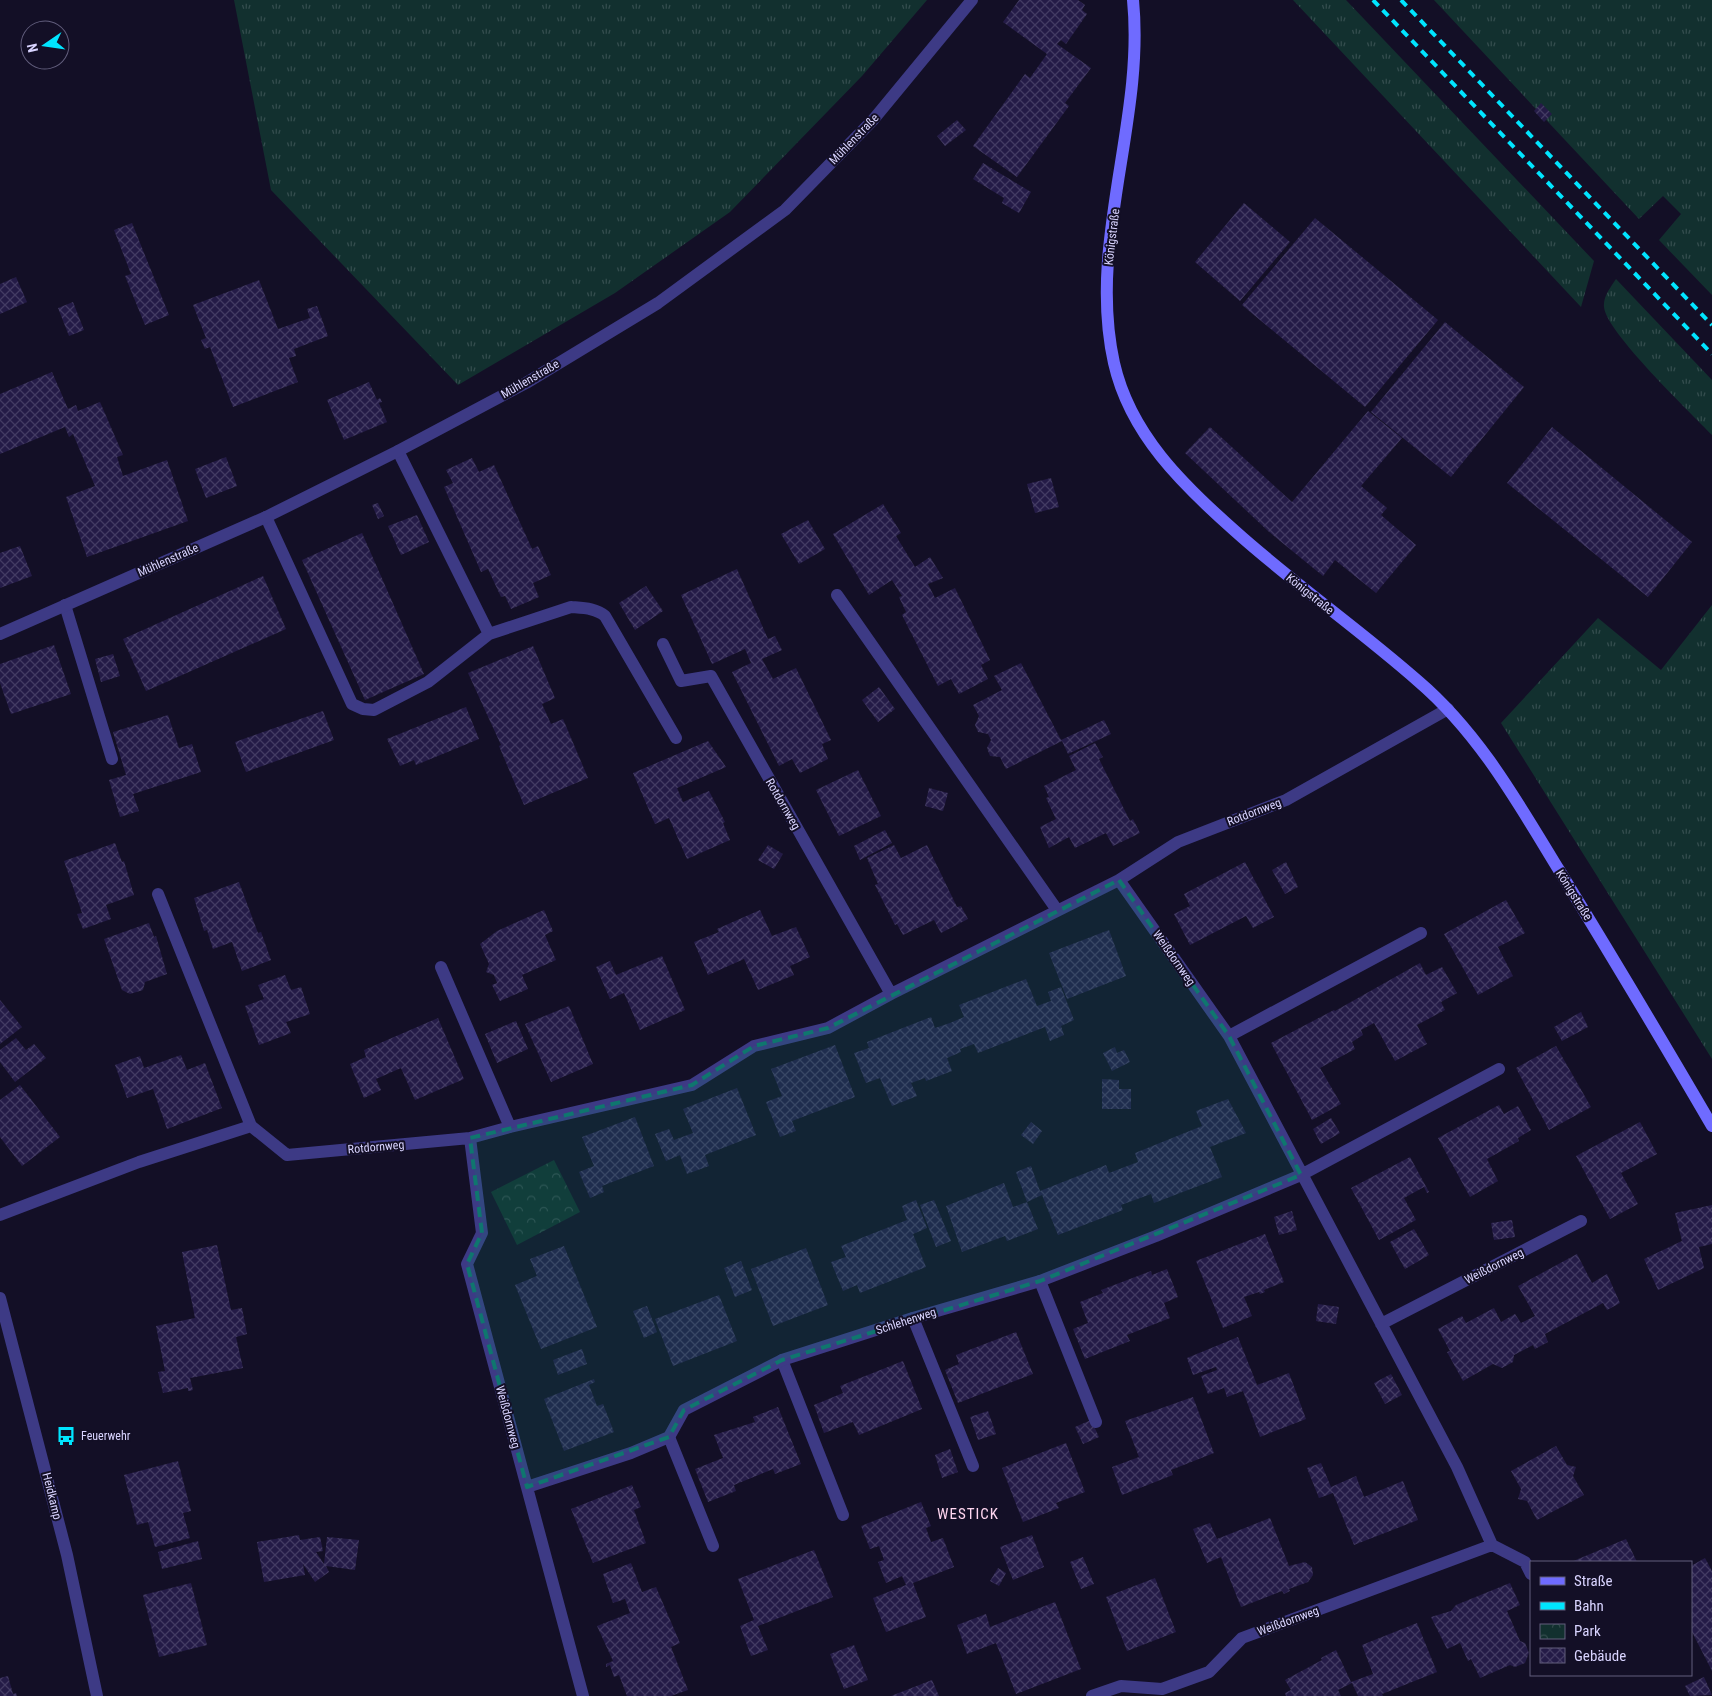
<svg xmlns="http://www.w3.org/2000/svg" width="1712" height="1696" viewBox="0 0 1712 1696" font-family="'Roboto Condensed',sans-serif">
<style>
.grass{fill:url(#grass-tufts)}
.park{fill:url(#park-crowns)}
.building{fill:url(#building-cross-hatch)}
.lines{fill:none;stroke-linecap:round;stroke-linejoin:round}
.lane{stroke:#3d3a85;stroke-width:12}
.street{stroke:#3d3a85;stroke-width:12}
.secondary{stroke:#6f6bff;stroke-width:12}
.rail{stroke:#00e5ff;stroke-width:4;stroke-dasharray:8 6;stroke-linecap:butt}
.marked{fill:#0f766e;fill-opacity:0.2;stroke:#0f766e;stroke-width:4;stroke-dasharray:10 6;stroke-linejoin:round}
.labels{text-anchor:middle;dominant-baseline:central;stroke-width:4;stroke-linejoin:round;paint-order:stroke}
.street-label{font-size:12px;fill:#d9d4ff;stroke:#130f26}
.poi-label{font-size:12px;fill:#d9d4ff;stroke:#130f26;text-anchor:start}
.quarter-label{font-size:15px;letter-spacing:1px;fill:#ffd6f0;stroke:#130f26}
</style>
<defs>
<pattern id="grass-tufts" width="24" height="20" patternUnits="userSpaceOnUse" patternTransform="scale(1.25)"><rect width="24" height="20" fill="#12302f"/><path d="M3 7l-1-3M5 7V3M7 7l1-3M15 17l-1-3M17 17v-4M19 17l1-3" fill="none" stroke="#344d4e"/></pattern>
<pattern id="park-crowns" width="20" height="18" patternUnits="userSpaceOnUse" patternTransform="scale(1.25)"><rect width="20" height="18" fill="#12302f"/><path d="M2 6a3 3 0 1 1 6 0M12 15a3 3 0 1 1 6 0" fill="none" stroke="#344d4e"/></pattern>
<pattern id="building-cross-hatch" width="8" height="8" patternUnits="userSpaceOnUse" patternTransform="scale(1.25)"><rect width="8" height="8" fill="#241b47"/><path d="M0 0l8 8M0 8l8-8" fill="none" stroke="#433b63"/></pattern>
</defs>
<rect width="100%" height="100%" fill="#130f26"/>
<path class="grass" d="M234 0H927L862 76 730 212 615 293 458 385 271 190Z
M1293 0H1346L1594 261 1581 307Z
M1434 0H1712V295L1659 240 1681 214 1663 196 1639 219Z
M1616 279 1712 380V435C1691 413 1606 332 1604 307 1603 296 1611 287 1616 279Z
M1712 605V1059L1501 723 1598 618 1661 670Z"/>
<path class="park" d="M554 1160 580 1212 517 1245 491 1192Z"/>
<path class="building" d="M1019 0H1078L1085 5 1082 10 1087 14 1066 44 1061 40 1057 44 1091 68 1065 103 1069 106 1017 177 973 146 1025 74 1030 78 1047 54 1003 22Z
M1541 103 1552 114 1544 122 1534 111Z
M957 120 966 130 945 146 937 136Z
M983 163 1031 192 1019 213 1002 203 1004 198 973 179Z
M1244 203 1290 242 1240 301 1195 262Z
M1315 218 1438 320 1365 407 1242 305Z
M132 223 169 315 145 325 125 276 131 274 114 230Z
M16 277 27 302 0 314V284Z
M259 280 278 329 310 318 307 309 317 306 328 336 294 349 296 356 289 358 298 382 233 407 210 347 205 349 201 340 206 338 193 305Z
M73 302 84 330 69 336 58 308Z
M1445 322 1524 387 1451 477 1371 412Z
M52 372 68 409 76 405 78 411 100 402 123 455 117 457 123 476 167 460 188 521 87 557 66 497 95 486 73 434 69 437 65 427 0 454V394Z
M369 382 377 400 380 398 382 402 379 403 387 422 344 440 327 400Z
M1368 411 1402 438 1361 486 1387 508 1381 515 1416 545 1376 593 1335 560 1323 576 1268 531 1185 453 1210 427 1292 502Z
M1552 427 1692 542 1648 597 1507 483Z
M226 457 237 486 206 498 195 469Z
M472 458 479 472 494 465 532 549 538 546 551 575 533 583 539 597 511 609 505 596 501 597 488 569 481 572 444 487 453 483 446 470Z
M1051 478 1059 507 1035 513 1027 484Z
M378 503 384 516 378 519 372 505Z
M883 504 901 533 896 536 915 567 930 557 943 578 928 584 935 598 955 588 990 660 981 665 988 679 959 694 951 679 938 686 902 615 906 612 899 597 902 596 892 580 869 595 833 534Z
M417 515 429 542 401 555 388 526Z
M808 520 825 549 799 564 781 534Z
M362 533 424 674 365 700 302 560Z
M20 546 32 576 0 588V553Z
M737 569 768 639 775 636 782 650 762 659 773 679 796 668 831 740 822 744 828 759 800 773 792 759 779 766 732 672 751 663 745 649 712 664 681 595Z
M263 576 286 629 146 691 123 639Z
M646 586 663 611 635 630 619 603Z
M54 645 71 694 11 714 0 683V664Z
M533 646 555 698 542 704 551 724 563 719 588 778 524 805 499 746 501 745 468 673Z
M113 654 120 676 101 682 95 659Z
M1021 663 1061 740 1104 720 1111 734 1068 754 1062 741 1006 769 1000 757 990 756 987 748 991 740 988 734 978 732 975 725 979 716 973 705 1002 690 994 676Z
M879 687 895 709 878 722 862 700Z
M466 707 479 739 416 765 414 760 400 766 387 739Z
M323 711 334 740 246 772 235 742Z
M168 715 179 748 192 744 201 772 133 794 139 811 120 817 109 780 126 775 113 732Z
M708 741 726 767 677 788 683 802 709 791 725 822 723 823 730 840 687 859 669 818 655 824 633 773Z
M1095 743 1103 757 1099 759 1130 821 1133 819 1140 833 1113 846 1106 833 1075 848 1069 837 1049 848 1040 827 1056 819 1046 798 1049 797 1044 786 1076 770 1069 756Z
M858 770 881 816 839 836 816 790Z
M929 788 948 793 943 811 925 806Z
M885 830 892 843 860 860 854 846Z
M115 843 122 862 124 861 134 895 106 905 111 919 83 929 77 914 82 913 64 861Z
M768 845 783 854 774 869 758 860Z
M894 845 901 858 927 845 957 907 961 906 968 919 941 933 934 920 903 935 897 924 895 925 875 885 878 884 867 858Z
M1245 862 1274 917 1253 928 1246 916 1190 945 1174 914 1190 906 1184 894Z
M1286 862 1298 887 1285 894 1272 870Z
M239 882 258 933 261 932 271 960 242 971 232 942 213 949 207 930 204 931 194 898Z
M1506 900 1525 933 1498 947 1513 976 1478 995 1444 934Z
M544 910 553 931 545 935 556 960 522 975 528 989 500 1001 492 985 497 983 494 975 486 972 489 964 480 944 497 931Z
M760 910 772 936 796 927 810 957 790 966 794 975 758 990 744 959 708 975 694 942 719 932 717 929Z
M149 923 154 937 156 936 167 974 145 982 143 990 130 994 122 990 104 939Z
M1109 930 1126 976 1067 999 1049 953Z
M662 956 685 1010 640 1030 624 993 610 999 596 967 610 961 616 975Z
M1420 963 1426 975 1442 967 1457 993 1441 1002 1445 1010 1417 1025 1427 1044 1395 1061 1374 1023 1361 1030 1363 1035 1352 1042 1355 1049 1320 1068 1341 1104 1312 1120 1271 1043 1334 1010 1335 1011Z
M285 975 291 990 301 987 310 1014 286 1022 291 1033 259 1045 245 1006 264 999 258 985Z
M1026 979 1037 1006 1051 1001 1048 992 1061 987 1074 1020 1061 1026 1064 1035 1050 1041 1045 1027 978 1053 974 1044 960 1049 961 1052 947 1058 952 1071 926 1081 925 1078 911 1083 917 1096 892 1106 880 1078 866 1083 854 1053 869 1048 867 1042 931 1017 935 1028 950 1023 964 1017 959 1005Z
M0 1000 22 1027 0 1044Z
M569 1006 593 1064 551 1082 525 1024Z
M1581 1012 1588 1027 1562 1041 1554 1027Z
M438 1018 464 1079 415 1100 401 1068 376 1079 381 1090 364 1098 350 1064 366 1057 364 1050Z
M516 1021 528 1049 497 1063 485 1034Z
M16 1038 26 1050 34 1044 46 1058 15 1082 0 1062V1050Z
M835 1045 855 1097 792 1121 796 1131 780 1137 766 1102 782 1096 771 1069Z
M1556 1046 1591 1107 1549 1130 1516 1068Z
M1115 1047 1117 1053 1124 1050 1130 1062 1112 1071 1103 1053Z
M181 1055 187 1070 205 1063 222 1108 167 1129 153 1089 127 1098 115 1065 140 1056 144 1068Z
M1102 1079 1119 1080V1089H1131V1109H1102Z
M20 1085 60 1137 22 1166 0 1137V1100Z
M737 1088 756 1135 705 1155 709 1166 687 1174 680 1155 666 1161 655 1134 669 1129 674 1140 693 1133 683 1109Z
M1228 1099 1246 1133 1210 1147 1222 1177 1154 1203 1151 1194 1121 1205 1123 1210 1058 1235 1042 1195 1027 1202 1016 1172 1031 1166 1040 1191 1106 1165 1109 1173 1138 1162 1135 1153 1202 1126 1196 1111Z
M1499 1105 1504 1114 1518 1106 1531 1130 1518 1138 1519 1141 1487 1159 1498 1181 1470 1197 1438 1138Z
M635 1117 654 1166 602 1186 604 1192 590 1198 579 1172 594 1166 582 1137Z
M1331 1118 1340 1133 1321 1144 1313 1129Z
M1031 1122 1042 1131 1033 1144 1021 1135Z
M1640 1122 1657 1154 1621 1173 1638 1204 1610 1219 1576 1156Z
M1410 1157 1429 1192 1427 1193 1424 1187 1404 1198 1416 1220 1379 1240 1351 1188Z
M1004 1183 1013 1207 1027 1202 1038 1229 1007 1241 1005 1236 962 1252 946 1206Z
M916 1200 927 1228 913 1234 926 1267 860 1293 857 1285 843 1291 831 1262 846 1257 841 1246 907 1220 902 1206Z
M934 1200 951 1241 936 1247 920 1205Z
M1712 1205V1244L1699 1247 1704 1268 1658 1290 1644 1259 1682 1241 1675 1213Z
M1292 1211 1297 1230 1279 1235 1274 1217Z
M1512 1220 1515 1237 1494 1240 1491 1223Z
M1414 1229 1429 1255 1405 1269 1390 1242Z
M1265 1234 1284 1282 1264 1290 1265 1292 1260 1294 1259 1292 1244 1297 1252 1316 1223 1328 1196 1261Z
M217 1245 231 1310 242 1308 247 1334 236 1337 243 1368 190 1378 193 1390 188 1391V1388L163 1393 158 1372 165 1371 156 1326 195 1318 182 1252Z
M564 1246 597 1327 541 1349 515 1285 537 1276 530 1259Z
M806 1248 828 1305 773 1326 751 1269Z
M1577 1254 1592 1283 1607 1274 1620 1303 1607 1310 1603 1303 1545 1334 1548 1342 1535 1349 1533 1345 1514 1355 1513 1362 1502 1368 1493 1364 1463 1381 1447 1352 1450 1351 1438 1329 1462 1316 1466 1323 1494 1308 1501 1322 1515 1314 1521 1323 1535 1316 1518 1286Z
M741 1261 752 1290 735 1297 724 1268Z
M1167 1269 1178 1297 1164 1303 1170 1318 1127 1335 1130 1341 1085 1359 1073 1329 1088 1323 1080 1302 1103 1293 1101 1290 1151 1271 1152 1275Z
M719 1295 737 1341 673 1366 655 1319Z
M1318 1304 1339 1307 1336 1324 1316 1321Z
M647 1306 657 1332 644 1338 633 1311Z
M1016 1332 1033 1374 958 1403 945 1370 959 1364 956 1355Z
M1238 1337 1257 1385 1289 1373 1306 1419 1260 1437 1243 1391 1227 1397 1224 1388 1208 1394 1201 1376 1217 1370 1216 1367 1193 1375 1187 1358Z
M582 1349 587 1364 558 1375 553 1360Z
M903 1361 922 1409 859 1435 853 1422 824 1433 814 1405 843 1393 840 1386Z
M1391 1374 1402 1395 1385 1404 1374 1383Z
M594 1379 595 1382 589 1385 597 1406 603 1404 614 1432 564 1451 544 1399Z
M1193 1397 1214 1453 1171 1470 1173 1475 1122 1495 1112 1467 1139 1457 1125 1421Z
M778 1407 801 1464 775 1474 773 1469 734 1485 736 1491 708 1502 695 1469 723 1458 714 1435 755 1422 753 1417Z
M988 1411 996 1434 978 1440 970 1417Z
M1091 1420 1099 1437 1083 1444 1075 1427Z
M1066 1443 1085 1492 1056 1503 1059 1508 1023 1522 1002 1468Z
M1556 1446 1567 1465 1576 1467 1573 1476 1584 1495 1537 1520 1527 1501 1518 1499 1521 1489 1511 1471Z
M950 1449 958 1472 942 1478 935 1455Z
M178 1461 191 1511 183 1513 190 1538 155 1547 148 1522 137 1525 124 1475Z
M1321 1463 1331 1487 1356 1476 1364 1497 1403 1481 1418 1520 1354 1545 1333 1493 1319 1498 1307 1468Z
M632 1485 641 1507 634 1510 646 1543 593 1563 571 1509Z
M921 1502 931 1526 926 1528 931 1542 943 1538 954 1567 913 1583 926 1617 886 1632 873 1598 906 1585 902 1576 886 1583 878 1562 884 1560 879 1546 870 1549 861 1526Z
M1270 1518 1289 1566 1305 1562 1312 1567 1313 1575 1308 1582 1289 1589 1290 1591 1284 1594 1282 1591 1241 1607 1221 1557 1207 1563 1193 1529 1210 1523 1217 1539Z
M299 1535 300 1540 320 1537 323 1551 316 1552 324 1564 327 1537 359 1540 355 1570 326 1566 329 1572 315 1582 303 1564 305 1575 264 1582 257 1542Z
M1032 1535 1044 1567 1013 1580 1000 1547Z
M1626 1539 1637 1562H1571Z
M198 1541 202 1559 162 1569 158 1552Z
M814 1550 833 1597 758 1626 768 1650 751 1656 740 1626 754 1620 738 1579Z
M1083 1557 1094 1584 1081 1589 1070 1562Z
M1705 1558 1712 1571V1671L1691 1630V1566Z
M631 1563 642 1592 656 1587 680 1643 671 1647 688 1690 671 1696H627L619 1675 614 1677 610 1665 606 1667V1664L613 1661 597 1626 630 1613 625 1599 613 1603 603 1574Z
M998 1568 1006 1573 999 1586 990 1581Z
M1155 1578 1176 1632 1127 1651 1106 1597Z
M191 1583 207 1645 159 1657 143 1595Z
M1510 1583 1520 1605 1507 1611 1520 1641 1525 1643 1529 1653 1525 1663 1515 1667 1510 1665 1480 1678 1471 1659 1468 1661 1460 1643 1447 1649 1431 1617 1451 1611 1456 1605Z
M1055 1602 1081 1669 1016 1694 996 1643 967 1654 957 1625 986 1614 990 1627Z
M1417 1623 1437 1672 1382 1694 1383 1696H1358L1352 1683 1338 1690 1341 1696H1286L1285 1693 1291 1690 1285 1680 1322 1660 1321 1658 1336 1650 1351 1682 1373 1674 1362 1645Z
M854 1645 868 1680 844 1689 830 1654Z
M8 1676 13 1694 16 1693 17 1696H0V1678Z
M1704 1677 1712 1695 1690 1696 1685 1686Z
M932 1680 939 1696H891Z"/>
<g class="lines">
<path class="lane" d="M398 451 489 634
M266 517 352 704 363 709 374 710 428 682 489 634 571 607C583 608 596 608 605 616L676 738
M65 605 112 759
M1040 1281 1096 1422
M913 1318 973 1466
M782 1360 843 1515
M669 1437 713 1546"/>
<path class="street" d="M837 595 1057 910
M0 634 266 517 398 451 526 383 658 303 785 210 873 120 972 0
M663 644 681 681 711 676 891 994
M158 894 251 1126
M441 967 510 1127
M1229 1036 1421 933
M470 1138 482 1233 467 1264 583 1696
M0 1215 139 1162 251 1126 287 1155 470 1138 510 1127 692 1085 754 1046 828 1028 891 994 1119 880 1178 842 1286 800 1448 709
M0 1298 67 1555 97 1696
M1381 1324 1581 1221
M527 1487 631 1453 669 1437 684 1410 782 1360 913 1318 1040 1281 1156 1236 1301 1175 1499 1069
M1492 1545 1525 1562 1531 1574
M1092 1696 1121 1686 1162 1689 1209 1672 1242 1638 1492 1545 1457 1467 1229 1036 1119 880"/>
<path class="secondary" d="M1133 0C1145 121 1087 243 1114 363 1130 434 1183 485 1235 531 1294 584 1359 629 1418 681 1479 733 1518 803 1559 870 1611 955 1662 1040 1712 1126"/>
<path class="rail" d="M1373 0 1712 354
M1401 0 1712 325"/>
</g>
<path class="marked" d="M1119 880 1229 1036 1301 1175 1040 1281 782 1360 684 1410 669 1437 527 1487 467 1264 482 1233 470 1138 692 1085 754 1046 828 1028Z"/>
<defs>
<g id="bus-bare" transform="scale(1.5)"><path d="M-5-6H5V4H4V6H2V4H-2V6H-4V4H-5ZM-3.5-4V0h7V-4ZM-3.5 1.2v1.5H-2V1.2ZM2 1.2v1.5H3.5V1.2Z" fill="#00e5ff" stroke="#130f26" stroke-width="2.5" paint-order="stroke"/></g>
</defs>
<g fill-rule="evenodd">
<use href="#bus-bare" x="66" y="1436"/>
</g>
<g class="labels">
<g class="street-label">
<text transform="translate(854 139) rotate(-46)">Mühlenstraße</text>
<text transform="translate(1112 237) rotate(-83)">Königstraße</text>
<text transform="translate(530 379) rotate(-30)">Mühlenstraße</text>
<text transform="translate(168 560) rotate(-24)">Mühlenstraße</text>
<text transform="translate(1310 594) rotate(39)">Königstraße</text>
<text transform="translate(783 804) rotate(60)">Rotdornweg</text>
<text transform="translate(1254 812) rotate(-21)">Rotdornweg</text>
<text transform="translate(1574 895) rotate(58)">Königstraße</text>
<text transform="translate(1174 958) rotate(55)">Weißdornweg</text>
<text transform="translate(376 1147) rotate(-5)">Rotdornweg</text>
<text transform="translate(1494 1266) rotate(-27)">Weißdornweg</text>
<text transform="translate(906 1321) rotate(-18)">Schlehenweg</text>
<text transform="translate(508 1417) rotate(75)">Weißdornweg</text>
<text transform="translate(52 1496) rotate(76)">Heidkamp</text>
<text transform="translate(1288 1621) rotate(-20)">Weißdornweg</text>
</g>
<g class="poi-label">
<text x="81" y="1436">Feuerwehr</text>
</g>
<g class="quarter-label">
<text x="968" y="1514">WESTICK</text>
</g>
</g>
<rect x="1530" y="1561" width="162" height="115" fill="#130f26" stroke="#625e7d"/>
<rect x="1540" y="1577" width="25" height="8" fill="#6f6bff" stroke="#625e7d"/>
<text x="1574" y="1586" font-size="15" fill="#d9d4ff">Straße</text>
<rect x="1540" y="1602" width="25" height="8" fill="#00e5ff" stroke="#625e7d"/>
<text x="1574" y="1611" font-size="15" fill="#d9d4ff">Bahn</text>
<rect x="1540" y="1624" width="25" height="15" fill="url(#park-crowns)" stroke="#625e7d"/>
<text x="1574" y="1636" font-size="15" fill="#d9d4ff">Park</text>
<rect x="1540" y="1648" width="25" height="15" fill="url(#building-cross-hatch)" stroke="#625e7d"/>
<text x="1574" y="1661" font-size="15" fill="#d9d4ff">Gebäude</text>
<g transform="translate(45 45) rotate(257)"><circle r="24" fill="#130f26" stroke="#625e7d"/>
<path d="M0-4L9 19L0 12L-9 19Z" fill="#00e5ff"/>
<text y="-8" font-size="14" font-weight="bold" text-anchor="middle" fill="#d9d4ff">N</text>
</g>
</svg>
